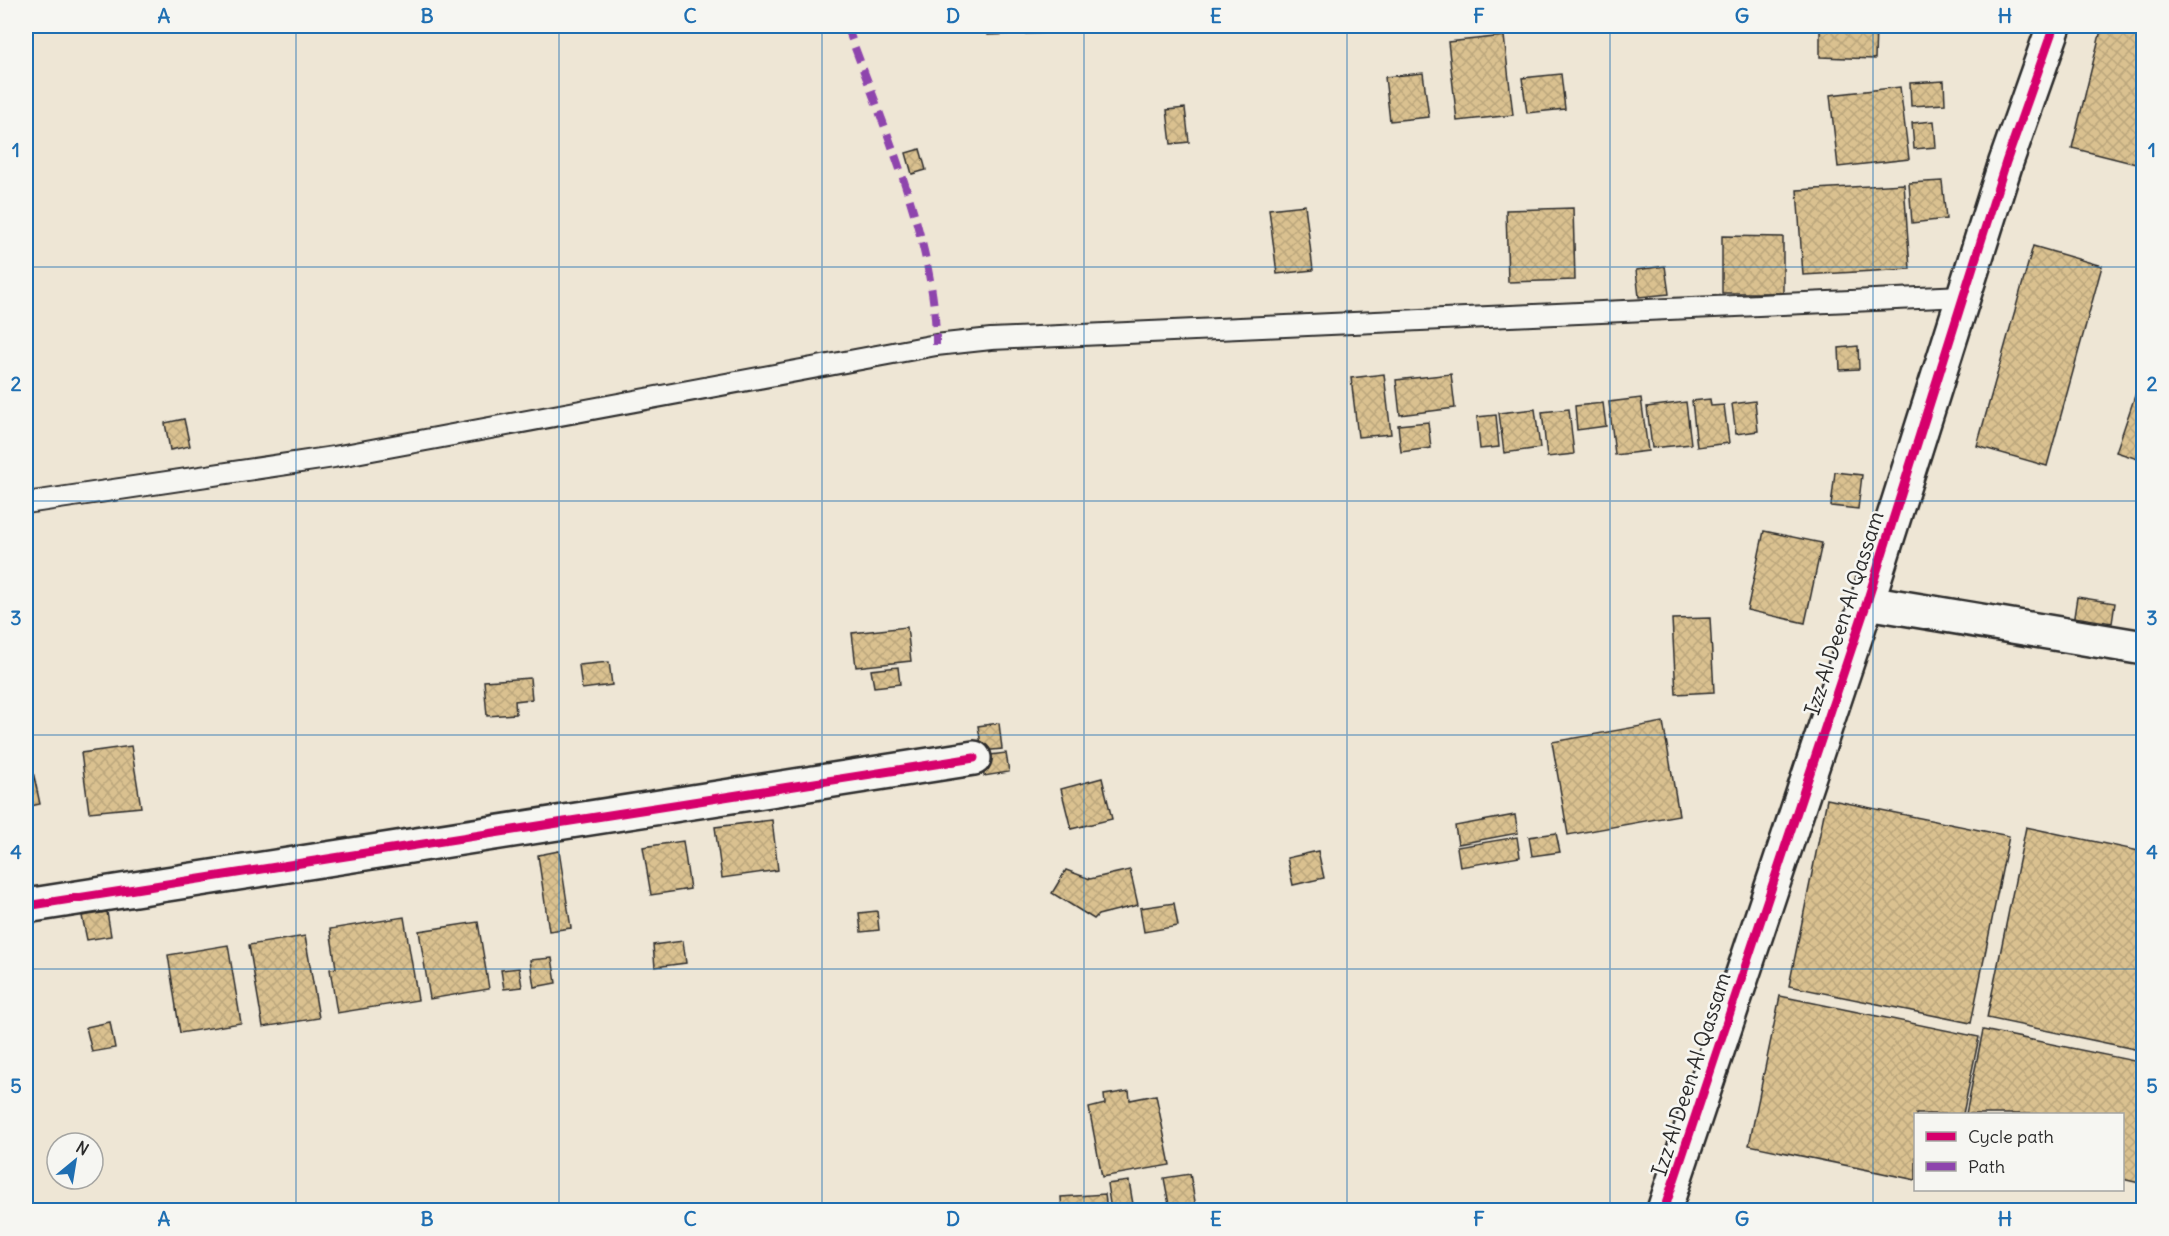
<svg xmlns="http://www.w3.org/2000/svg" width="2169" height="1236" viewBox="0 0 2169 1236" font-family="Delius,sans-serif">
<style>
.building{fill:url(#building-cross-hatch);stroke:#2b2b2b;stroke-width:1.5}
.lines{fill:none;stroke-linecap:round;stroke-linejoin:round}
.service-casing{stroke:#2b2b2b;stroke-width:24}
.minor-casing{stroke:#2b2b2b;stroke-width:38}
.service{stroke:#f6f6f2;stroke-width:20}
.minor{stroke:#f6f6f2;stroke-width:33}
.quiet{stroke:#8e44ad;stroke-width:8;stroke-dasharray:15 8;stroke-linecap:butt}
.cycleway-casing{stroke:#f6f6f2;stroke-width:13}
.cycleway{stroke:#d6006c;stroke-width:9}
.grid{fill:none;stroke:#1f6fb2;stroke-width:1.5;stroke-opacity:0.55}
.labels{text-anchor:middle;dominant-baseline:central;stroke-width:5;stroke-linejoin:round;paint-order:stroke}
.street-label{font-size:21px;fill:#2b2b2b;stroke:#f6f6f2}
.neatline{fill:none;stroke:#1f6fb2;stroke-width:2}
.grid-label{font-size:20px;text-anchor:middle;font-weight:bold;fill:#1f6fb2}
</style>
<defs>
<pattern id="building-cross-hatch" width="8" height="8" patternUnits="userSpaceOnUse" patternTransform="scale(1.5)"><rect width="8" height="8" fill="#dac190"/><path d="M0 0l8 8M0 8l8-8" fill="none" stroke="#bba67c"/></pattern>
</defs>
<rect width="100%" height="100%" fill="#eee6d5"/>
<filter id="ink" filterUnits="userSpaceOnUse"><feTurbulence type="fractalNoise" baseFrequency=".0167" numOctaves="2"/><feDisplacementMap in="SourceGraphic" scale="12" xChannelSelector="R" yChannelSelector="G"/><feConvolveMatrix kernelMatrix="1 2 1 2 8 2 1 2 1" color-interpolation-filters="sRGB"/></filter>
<g filter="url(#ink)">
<path class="building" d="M988 26H1051L1052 33 988 35Z
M1820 26H1876L1875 59 1820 57Z
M2102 26H2144V166L2072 148Z
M1504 36 1513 115 1457 121 1448 42Z
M1423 73 1429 117 1390 121 1385 77Z
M1561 74 1565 109 1527 113 1522 78Z
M1944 81 1945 104 1911 106 1910 83Z
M1900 87 1909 159 1838 167 1830 95Z
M1185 108 1189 142 1171 144 1167 110Z
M1934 121 1936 147 1914 149 1912 123Z
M920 149 926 170 912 174 906 153Z
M1942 181 1946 219 1912 223 1909 183Z
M1904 184 1910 269 1803 275 1797 190Z
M1305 205 1313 270 1277 274 1269 209Z
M1573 208 1575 280 1508 282 1506 210Z
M1722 236 1783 237V293H1722Z
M2033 246 2102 266 2047 466 1977 446Z
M1665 266 1669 294 1639 297 1636 270Z
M1858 346 1859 369 1840 370 1839 348Z
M2144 369V461L2116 452Z
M1384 374 1391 434 1358 437 1351 378Z
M1451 374 1455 408 1400 415 1396 380Z
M1641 398 1648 451 1615 455 1609 402Z
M1710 399 1711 406 1724 405 1729 443 1697 447 1692 401Z
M1755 401 1758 431 1736 434 1732 404Z
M1686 402 1691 444 1652 448 1647 407Z
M1603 403 1606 426 1577 430 1575 406Z
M1535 409 1540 448 1504 453 1499 413Z
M1569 409 1574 454 1547 457 1542 412Z
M1496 415 1499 447 1480 449 1477 417Z
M184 419 190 446 170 450 165 423Z
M1428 422 1431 448 1401 452 1398 425Z
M1835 472 1862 475 1858 509 1831 506Z
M1764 531 1822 543 1805 623 1747 610Z
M2077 597 2115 603 2112 623 2074 617Z
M1710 618 1714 692 1676 694 1672 619Z
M907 627 911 661 856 667 852 633Z
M609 662 612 685 582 689 579 665Z
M898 667 900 684 874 687 871 670Z
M530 678 532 699 515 701 516 714 487 716 484 681Z
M1663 722 1679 815 1568 835 1552 742Z
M999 723 1002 749 982 751 978 726Z
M131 746 141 807 89 812 81 753Z
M1006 753 1009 772 984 776 982 756Z
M31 762 40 804 26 807V763Z
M1102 778 1112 819 1071 829 1061 789Z
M1827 799 2009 836 1971 1023 1789 986Z
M1515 815 1518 833 1458 844 1455 826Z
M772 820 778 870 722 878 715 827Z
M2026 827 2144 852V1051L1987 1018Z
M1556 833 1560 852 1532 856 1529 837Z
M1517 837 1520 857 1460 867 1457 847Z
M683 841 690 889 651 895 643 847Z
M559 851 571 928 549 931 538 855Z
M1318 851 1324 878 1293 885 1287 858Z
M1066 870 1090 879 1130 870 1138 905 1098 915 1094 919 1052 893Z
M1174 903 1178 926 1144 932 1140 908Z
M877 911 879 930 861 932 859 913Z
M107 912 111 936 87 940 82 916Z
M404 917 418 1000 337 1013 330 969 336 968 330 929Z
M478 922 489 989 430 999 419 931Z
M305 936 319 1018 263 1027 249 945Z
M683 941 686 963 655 967 653 945Z
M228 945 241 1023 180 1033 168 955Z
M552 958 556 983 534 987 530 960Z
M519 968 522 987 504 989 501 970Z
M1780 996 1979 1037 1963 1114H1916V1180L1749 1145Z
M110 1022 115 1048 92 1052 86 1027Z
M1983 1030 2144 1063V1184L2122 1179V1114H1966Z
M1129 1091 1130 1100 1156 1095 1170 1165 1102 1177 1089 1108 1105 1104 1104 1095Z
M1190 1174 1196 1207 1170 1210 1164 1178Z
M1129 1181 1134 1210H1111L1107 1184Z
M1105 1194 1107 1210H1062L1061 1197Z"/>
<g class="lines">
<g class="service-casing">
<path id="service" d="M26 503 334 457 936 345 991 339 1964 296"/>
</g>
<g class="minor-casing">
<path id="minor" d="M1867 602 2144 648
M26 906 974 758
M1664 1210 1867 602 2006 162 2054 26"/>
</g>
<use href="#service" class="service"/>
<use href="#minor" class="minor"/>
<path class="quiet" d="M847 26C881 121 937 244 936 345"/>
<g class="cycleway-casing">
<path id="cycleway" d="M26 906 974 758
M1664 1210 1867 602 2006 162 2054 26"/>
</g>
<use href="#cycleway" class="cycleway"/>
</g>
</g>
<path class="grid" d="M296 26V1210M559 26V1210M822 26V1210M1084 26V1210M1347 26V1210M1610 26V1210M1873 26V1210M26 267H2144M26 501H2144M26 735H2144M26 969H2144"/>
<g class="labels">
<g class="street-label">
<text transform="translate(1844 613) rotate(-72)">Izz Al Deen Al Qassam</text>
<text transform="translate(1691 1074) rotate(-72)">Izz Al Deen Al Qassam</text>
</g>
</g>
<rect width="2169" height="1236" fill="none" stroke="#f6f6f2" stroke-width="66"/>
<rect x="1914" y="1113" width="210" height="78" fill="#f6f6f2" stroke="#a5a5a2" stroke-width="1.5"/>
<rect x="1926" y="1132" width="30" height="9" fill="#d6006c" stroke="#a5a5a2" stroke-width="1.5"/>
<text x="1968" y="1143" font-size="18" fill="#2b2b2b">Cycle path</text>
<rect x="1926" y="1162" width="30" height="9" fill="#8e44ad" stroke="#a5a5a2" stroke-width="1.5"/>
<text x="1968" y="1173" font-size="18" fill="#2b2b2b">Path</text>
<g transform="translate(75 1161) rotate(30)"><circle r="28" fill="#f6f6f2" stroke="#a5a5a2" stroke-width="1.5"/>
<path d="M0-4.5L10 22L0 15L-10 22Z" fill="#1f6fb2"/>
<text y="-9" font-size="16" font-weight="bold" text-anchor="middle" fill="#2b2b2b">N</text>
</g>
<rect x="33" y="33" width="2103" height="1170" class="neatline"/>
<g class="grid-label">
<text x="164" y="23">A</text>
<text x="427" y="23">B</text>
<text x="690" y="23">C</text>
<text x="953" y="23">D</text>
<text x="1216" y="23">E</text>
<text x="1479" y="23">F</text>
<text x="1742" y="23">G</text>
<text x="2005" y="23">H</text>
<text x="16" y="157">1</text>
<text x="2152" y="157">1</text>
<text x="16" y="391">2</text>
<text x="2152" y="391">2</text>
<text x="16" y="625">3</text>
<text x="2152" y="625">3</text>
<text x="16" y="859">4</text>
<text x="2152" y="859">4</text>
<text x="16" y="1093">5</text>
<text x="2152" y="1093">5</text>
<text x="164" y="1226">A</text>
<text x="427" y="1226">B</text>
<text x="690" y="1226">C</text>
<text x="953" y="1226">D</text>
<text x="1216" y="1226">E</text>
<text x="1479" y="1226">F</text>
<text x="1742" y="1226">G</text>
<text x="2005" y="1226">H</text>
</g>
</svg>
